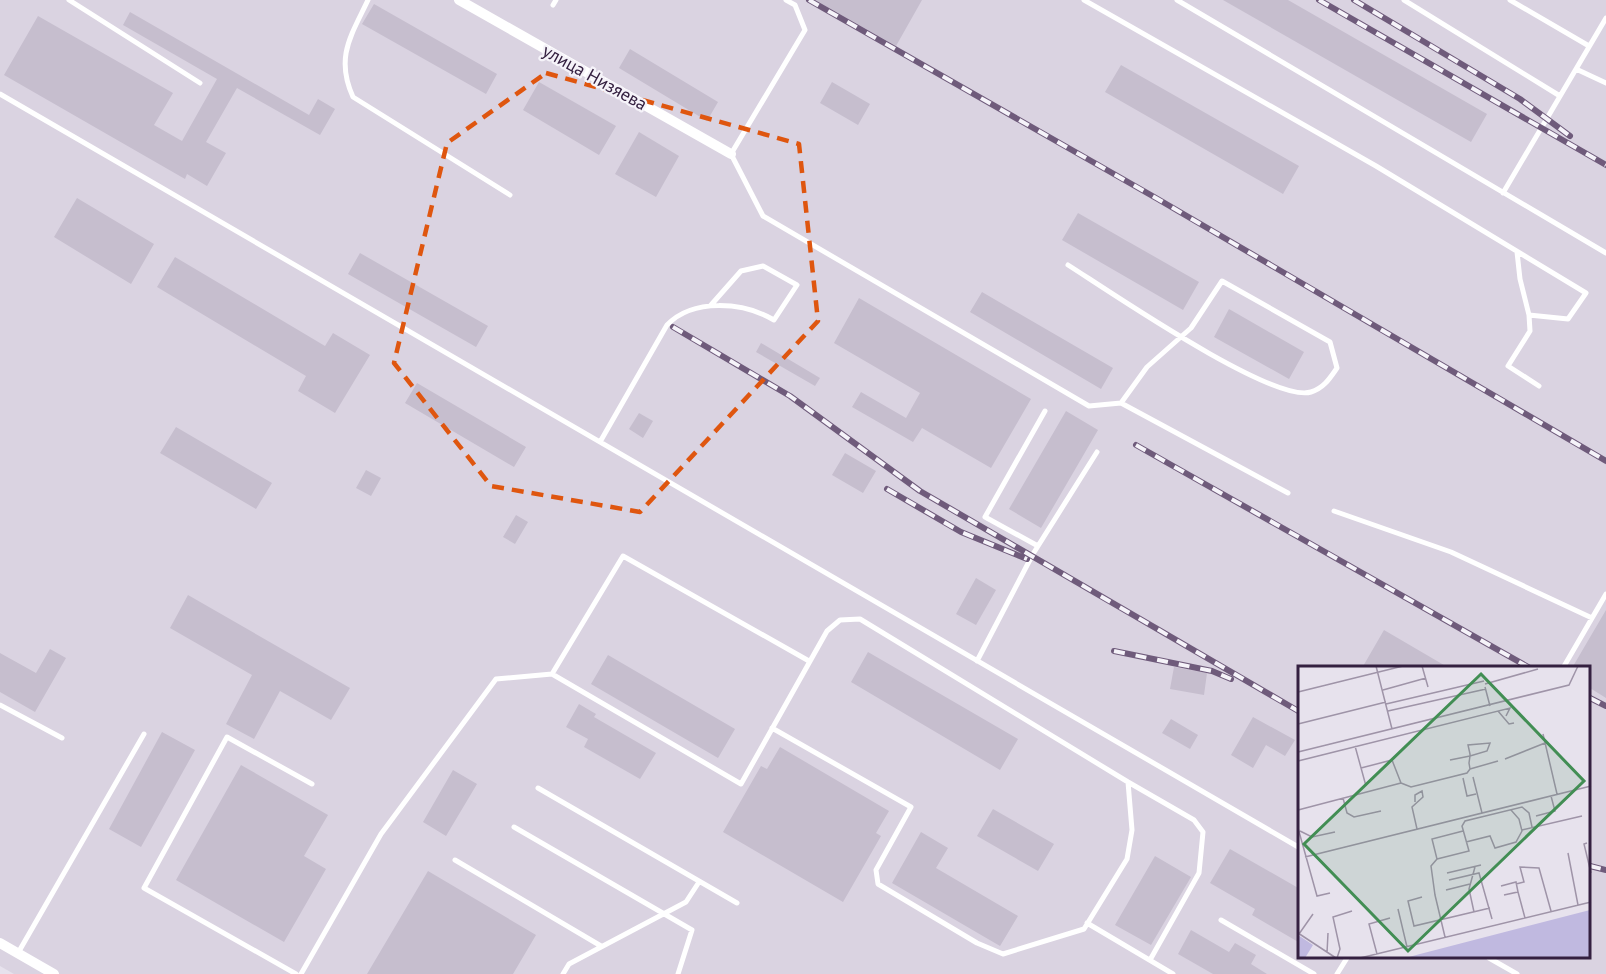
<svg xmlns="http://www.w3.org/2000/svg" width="1606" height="974" viewBox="0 0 1606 974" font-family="'PT Sans',sans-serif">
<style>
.built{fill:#dad3e1;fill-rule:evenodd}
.building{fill:#c6bece}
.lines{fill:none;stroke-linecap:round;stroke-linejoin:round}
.lane{stroke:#fff;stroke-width:5}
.street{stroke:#fff;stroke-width:10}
.rail-casing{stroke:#6f5b7b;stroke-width:6}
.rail{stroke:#f5f3f9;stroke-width:4;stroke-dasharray:11;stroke-linecap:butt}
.marked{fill:none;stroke:#df560f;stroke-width:4.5;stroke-dasharray:12 8;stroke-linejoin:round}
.labels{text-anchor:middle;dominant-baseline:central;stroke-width:4.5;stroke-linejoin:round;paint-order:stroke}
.street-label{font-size:18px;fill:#342040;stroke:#f5f3f9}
.inset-road{fill:none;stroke:#9f94a8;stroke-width:1.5}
.view{fill:#428e54;fill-opacity:0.15;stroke:#428e54;stroke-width:3}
.inset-edge{fill:none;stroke:#342040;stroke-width:3}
</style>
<rect width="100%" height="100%" fill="#e7e2ed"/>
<path class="built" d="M0 0H1606V974H14L0 966ZM1300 668H1590V958H1300Z"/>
<path class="building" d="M815 0H922L896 46Z
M1223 0H1288L1487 114 1471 142Z
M374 4 497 74 486 94 362 24Z
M130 12 309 115 318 99 335 109 320 135 237 88 206 142 226 153 207 186 187 174 185 179 4 75 38 16 173 93 154 125 182 141 217 79 123 25Z
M630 49 718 102 707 121 619 68Z
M1121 65 1299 166 1283 194 1105 92Z
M539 82 616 126 599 155 523 110Z
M832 82 870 104 858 125 820 103Z
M639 132 679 156 656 197 615 174Z
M77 198 154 244 131 284 54 237Z
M1078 213 1199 282 1183 310 1062 240Z
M360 253 488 326 476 347 348 274Z
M175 257 325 346 333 333 370 355 335 413 298 391 306 376 157 287Z
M982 292 1113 368 1101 389 970 312Z
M859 298 1031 399 991 468 922 428 913 442 852 407 861 392 906 418 920 393 834 343Z
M1229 309 1304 352 1289 379 1214 337Z
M761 343 820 378 815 386 756 352Z
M417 383 526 447 514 467 405 403Z
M1066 411 1098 430 1041 528 1009 509Z
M639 413 653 421 643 438 629 429Z
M176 427 272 483 256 509 160 453Z
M845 453 876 471 863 493 832 475Z
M366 470 381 478 371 496 356 488Z
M516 515 528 522 515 544 503 537Z
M976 578 996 590 976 625 956 614Z
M188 595 350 688 331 720 280 691 254 739 226 724 252 675 170 628Z
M1606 610V698L1590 688V668H1572Z
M1384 630 1449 668H1362Z
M50 649 66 658 35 712 0 692V653L36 673Z
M868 652 1018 739 1000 770 851 682Z
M608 655 735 729 718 758 591 684Z
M1174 667 1207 673 1204 695 1170 689Z
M579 704 596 714 594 717 656 753 640 779 584 747 588 739 566 727Z
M1253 717 1295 740 1285 756 1266 745 1253 768 1231 755Z
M1171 719 1198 735 1190 749 1162 733Z
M162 732 195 750 141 847 109 829Z
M780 747 889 811 876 833 881 836 843 902 723 832 761 766 767 769Z
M241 765 328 815 304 856 326 869 284 942 176 880Z
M453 770 477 784 446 836 423 822Z
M993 809 1054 844 1038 871 977 836Z
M921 832 948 848 936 868 1018 916 1000 946 892 883Z
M1230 849 1300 889V943L1252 915 1255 909 1210 883Z
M1155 856 1191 877 1151 945 1115 925Z
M428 871 536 935 513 974H367Z
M1191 930 1229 952 1235 943 1256 955 1251 964 1267 974H1213L1178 954Z"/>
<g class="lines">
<path class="lane" d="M69 0 200 83
M368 0C351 36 335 57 353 97L510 195
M786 0 795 5 805 30 731 154 763 216 1089 406 1121 403 1147 367 1191 328 1222 281 1330 342 1337 368C1330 378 1324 388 1311 392 1273 404 1106 289 1068 265
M1084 0 1376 166 1586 293 1568 319 1529 315
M1177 0 1606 253
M1404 0 1560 96
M1510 0 1589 46
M553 5 556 0
M1576 69 1606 83
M0 94 1300 848
M1503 193 1606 18
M1517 252 1520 279 1529 315 1530 331 1508 366 1539 386
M1121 403 1288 493
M600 442 667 325C693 298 743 302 774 320L797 285 763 266 741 271 711 305
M1334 511 1451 552 1592 618
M1038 546 985 517 1045 411
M977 661 1033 554 1097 452
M1563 668 1606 594
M552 674 741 784 827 631 840 620 860 619 1128 782 1194 820 1203 832 1199 873 1150 960
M0 705 62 738
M772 728 911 807 876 870 878 884 977 943 1003 954 1084 929 1127 859 1132 830 1128 782
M538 788 737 903
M514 827 692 930 678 974
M455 860 601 946
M1221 920 1314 974
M1087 923 1173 974
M18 953 144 734
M1489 958 1517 974
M296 974 144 888 227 737 312 784
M301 974 381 834 496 679 552 674 623 556 809 661
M563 974 569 964 686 902 699 882
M1337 974 1347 958"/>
<path class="street" d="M459 0 731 154
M0 943 54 974"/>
<g class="rail-casing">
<path id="rail" d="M809 0 1156 198 1606 461
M1319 0 1606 165
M1354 0 1520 99 1570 136
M673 327 790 396 920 491 1300 712
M1136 445 1530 668
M887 489 961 532 1027 559
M1114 651 1212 671 1231 679
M1590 698 1606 706
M1590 866 1606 870"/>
</g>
<use href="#rail" class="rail"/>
</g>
<path class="marked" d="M546 73 799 144 818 321 640 512 491 486 394 363 447 143Z"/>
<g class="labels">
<g class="street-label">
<text transform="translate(595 77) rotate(29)">улица Низяева</text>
</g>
</g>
<g transform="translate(1298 666)">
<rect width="292" height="292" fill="#e7e2ed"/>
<path d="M292 244V292L111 291 122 288ZM0 269 15 279 7 292H0Z" fill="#c0b9e0"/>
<path class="inset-road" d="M78 0 94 63M124 0 130 21M187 18 240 3M187 21 192 40M85 24 128 12M0 26 105 0M88 38 186 15M90 45 188 23M200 45 211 58 216 57M0 58 88 36M245 68 259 128M57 80 68 120M0 86 271 19 280 0M207 93 247 77M0 95 212 42 208 50M63 102 94 94 103 117M172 103 200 95M175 111 184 147M165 112 169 130 178 128M103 117 113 121 169 107 172 103 171 97 172 90V88L170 79 192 77 189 85 172 90 152 94M45 132 49 147 56 151 83 145M117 136V129L124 125 125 131 114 141 119 163M0 144 103 117M238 150 257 145 253 130M0 162 19 230 32 227M224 164 284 150M2 165 14 171 37 166M168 176 192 170 197 182 218 176 224 165 221 153 213 144M289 177 286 178 293 207M270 187 280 239M7 191 293 120M139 193 171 185 164 160 167 155 224 141 231 147 234 161M149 207 183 199M151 214 181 207 194 253M218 218 226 216 222 201 241 202 253 245M203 220 218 216 220 226M148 224 172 218M206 229 220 226 227 252M124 231 110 235 116 260 192 242M100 243 109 281M176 246 171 223 177 201M0 267 38 292M1 268 15 248M147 271 137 229 133 200 139 193 134 173 165 165M29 287 30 267M79 288 71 258 92 252M39 292 42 283 35 251 54 245M62 292 293 236"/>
<path class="view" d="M183 8 286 115 110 285 6 178Z"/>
<rect width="292" height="292" class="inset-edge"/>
</g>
</svg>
